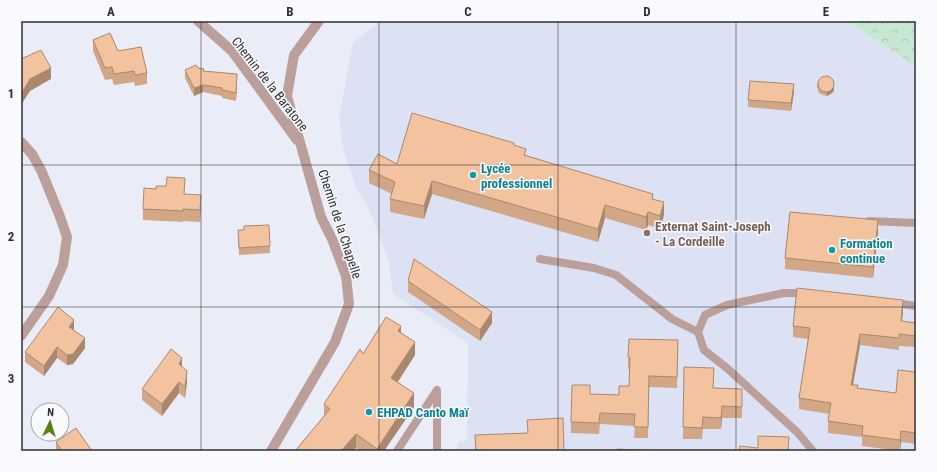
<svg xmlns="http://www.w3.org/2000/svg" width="937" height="472" viewBox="0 0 937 472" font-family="'Roboto Condensed',sans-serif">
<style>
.built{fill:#dce2f3}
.forest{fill:url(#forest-crowns)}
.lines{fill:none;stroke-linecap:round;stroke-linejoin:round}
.lane{stroke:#bb9f9b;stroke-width:8}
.street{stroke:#bb9f9b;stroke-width:10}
.wall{fill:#d1a788}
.shaded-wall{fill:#aa886f}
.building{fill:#f3c29e;stroke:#aa886f}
.grid{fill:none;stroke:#2f3034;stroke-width:1;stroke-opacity:0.55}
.culture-dot{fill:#0f9aa8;stroke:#f9fafe;stroke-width:1.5}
.education-dot{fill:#8d6e63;stroke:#f9fafe;stroke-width:1.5}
.labels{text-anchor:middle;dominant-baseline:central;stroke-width:3;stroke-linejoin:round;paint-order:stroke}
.street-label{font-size:13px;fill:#2f3034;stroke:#f9fafe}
.culture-label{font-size:13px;font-weight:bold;fill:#0d838f;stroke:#f9fafe;text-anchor:start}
.education-label{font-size:13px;font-weight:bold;fill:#785e54;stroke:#f9fafe;text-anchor:start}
.neatline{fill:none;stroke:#2f3034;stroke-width:1.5}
.grid-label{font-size:13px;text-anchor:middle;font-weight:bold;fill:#2f3034}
</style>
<defs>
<pattern id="forest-crowns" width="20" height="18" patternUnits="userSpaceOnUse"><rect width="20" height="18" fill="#c6e8d2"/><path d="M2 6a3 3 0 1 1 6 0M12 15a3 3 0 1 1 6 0" fill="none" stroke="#aac7b5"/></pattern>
</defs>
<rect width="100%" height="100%" fill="#eaedf7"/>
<path class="built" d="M378 21H847L916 67V451H458V442L467 441 468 343 393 294 389 261 367 204 356 188 343 148 339 118 353 43 376 24Z"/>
<path class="forest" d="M847 21H916V67Z"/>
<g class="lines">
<path class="lane" d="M869 221 916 223
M540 259 594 268 616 275 672 319 698 332
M807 293H784L727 305 705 315 698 332 704 350 728 369 797 432 813 451
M894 303 916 306
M397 451 437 390V451"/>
<path class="street" d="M198 21 232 51 297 140
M21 142 32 154 41 170 59 214 67 237 63 265 49 296 21 336
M271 451 335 342 349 304 346 276 332 239 321 217 287 96 294 55 319 21"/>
</g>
<path class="wall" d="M93 40 118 51 147 73V84L135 86 134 82 114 85 112 79 105 80 93 51Z
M198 68 204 71 237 82 236 101 222 98V96L203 92 194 96 185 78V70Z
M834 82V91L832 93 827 96 823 95 819 93 817 87V83Z
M794 92 791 111 748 107V100Z
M514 146 526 155 653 199 664 215 660 229 648 225 646 230 605 218 598 242 432 194 424 219 390 212V199L392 194 369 183V170L397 164Z
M156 189 184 194 201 206 200 222 183 221V222L143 220V209Z
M244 226 270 246V253L239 255 238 230H244Z
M878 232 873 278 785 269V258Z
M408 281 492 323 480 341 408 292Z
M903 311 902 321 916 323V347L899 346V350L860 345 853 385 858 388 896 393 916 372V444L901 442 900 451 862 446V437L828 433V421L829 414 799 409V398L808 339 793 337V326Z
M74 330 85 348 73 364 67 365 57 358 44 376 25 362V352Z
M678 340 677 388 649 387 648 438H634L635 426 600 424 599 434 571 433V422L590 394 619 395 629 386V369H628V357Z
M363 354 415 355 398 382 414 407 384 451H361L356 448 353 451H295L324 416V404Z
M182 367 187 382 185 398 179 393 162 416 142 400V389Z
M684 367 713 388 742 389V418H722L721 429H703L702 439H683Z
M56 442 92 451H57L56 449Z"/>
<path class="shaded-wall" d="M51 68V79L30 91 21 105V94L30 79Z
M237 74V82L236 101V93Z
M794 84V92L791 111V103Z
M203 85V92L194 96V88Z
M834 87V91L832 93 827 96V92Z
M432 181V194L424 219V206Z
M201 195V206L200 222V210Z
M664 202V215L660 229V216Z
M605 205V218L598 242V229Z
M648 212V225L646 230V217Z
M878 220V232L873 278V267Z
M903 300V311L901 332V321Z
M492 312V323L480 341V330Z
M74 320V330L69 327Z
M401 326V340L398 331Z
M860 334V345L851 396V385Z
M85 338V348L73 364 67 365V355Z
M415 342V355L391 392V378Z
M57 347V358L44 376V366Z
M182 358V369L179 364Z
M187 371V382L185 398V387Z
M179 382V393L162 416V404Z
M414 393V407L384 451H377V449Z
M722 406V418L721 429V418Z
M901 431V442L900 451V440Z
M356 434V448L353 451H341Z"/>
<path class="building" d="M110 33 118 51 141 47 147 73 135 75 134 71 114 74 112 67 105 68 93 40Z
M41 50 51 68 30 79 21 94V59Z
M196 65 198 68 204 69 203 71 237 74 236 93 222 90V88L203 85 194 88 185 70Z
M818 84a8 8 0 1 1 16 0a8 8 0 1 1-16 0Z
M750 81 794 84 791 103 748 100Z
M412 113 514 143V145L526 149 524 155 653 194 652 199 664 202 660 216 648 212 646 217 605 205 598 229 432 181 424 206 390 199 395 182 369 170 378 154 397 164Z
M167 177 185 178 184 194 201 195 200 210 183 209V211L143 209 144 188 156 189V186H166Z
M790 212 878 220 873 267 785 258Z
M269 225 270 246 239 248 238 230H244V226Z
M414 259 492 312 480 330 408 281Z
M797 288 903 300 901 321 916 323V336L899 334V338L860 334 851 385H858L857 388 896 393 898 370 916 372V433L901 431 900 440 862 435 863 426 828 421 831 403 799 398 810 328 793 326Z
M58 307 74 320 69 327 85 338 73 354 67 355 57 347 44 366 25 352Z
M386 317 401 326 398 331 415 342 391 378 414 393 377 449 356 434 341 451H295L330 409 324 404 360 349 363 354Z
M629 339 678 340 677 377 649 376 648 427H634L635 414 600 413 599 423 571 422 572 385H590V394L619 395V386H629L630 358 628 357Z
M171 349 182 358 179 364 187 371 185 387 179 382 162 404 142 389Z
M684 367 714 368 713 388 742 389V407L722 406 721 418 703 417 702 428 683 427Z
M563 418 564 451H476L475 435 528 433 527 420Z
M76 428 92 451H62L56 442Z
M758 436 789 437 788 451H739L740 446 758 448Z
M617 449 662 451H616Z"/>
<path class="grid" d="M201 21V451M379 21V451M558 21V451M736 21V451M21 165H916M21 307H916"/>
<g class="culture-dot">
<circle cx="473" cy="175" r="4"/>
<circle cx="832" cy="250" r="4"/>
<circle cx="369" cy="412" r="4"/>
</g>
<circle class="education-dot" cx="647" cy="233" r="4"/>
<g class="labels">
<g class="street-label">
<text transform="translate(270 84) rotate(52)">Chemin de la Baratone</text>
<text transform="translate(340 224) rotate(72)">Chemin de la Chapelle</text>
</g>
<g class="culture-label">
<text x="481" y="168">Lycée<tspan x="481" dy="15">professionnel</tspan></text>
<text x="840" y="243">Formation<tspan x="840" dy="15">continue</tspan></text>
<text x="377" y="412">EHPAD Canto Maï</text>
</g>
<g class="education-label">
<text x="655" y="226">Externat Saint-Joseph<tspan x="655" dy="15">- La Cordeille</tspan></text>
</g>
</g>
<rect width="937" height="472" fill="none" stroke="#f9fafe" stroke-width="44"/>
<g transform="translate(50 422) rotate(4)"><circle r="19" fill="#f9fafe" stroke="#a8a9ad"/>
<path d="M0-3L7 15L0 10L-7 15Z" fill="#538314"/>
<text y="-6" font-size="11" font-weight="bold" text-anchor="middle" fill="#2f3034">N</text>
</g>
<rect x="22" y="22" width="893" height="428" class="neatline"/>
<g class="grid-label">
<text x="111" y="16">A</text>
<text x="290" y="16">B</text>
<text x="468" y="16">C</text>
<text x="647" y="16">D</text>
<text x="826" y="16">E</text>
<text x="11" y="98">1</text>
<text x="11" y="241">2</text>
<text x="11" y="383">3</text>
</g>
</svg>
